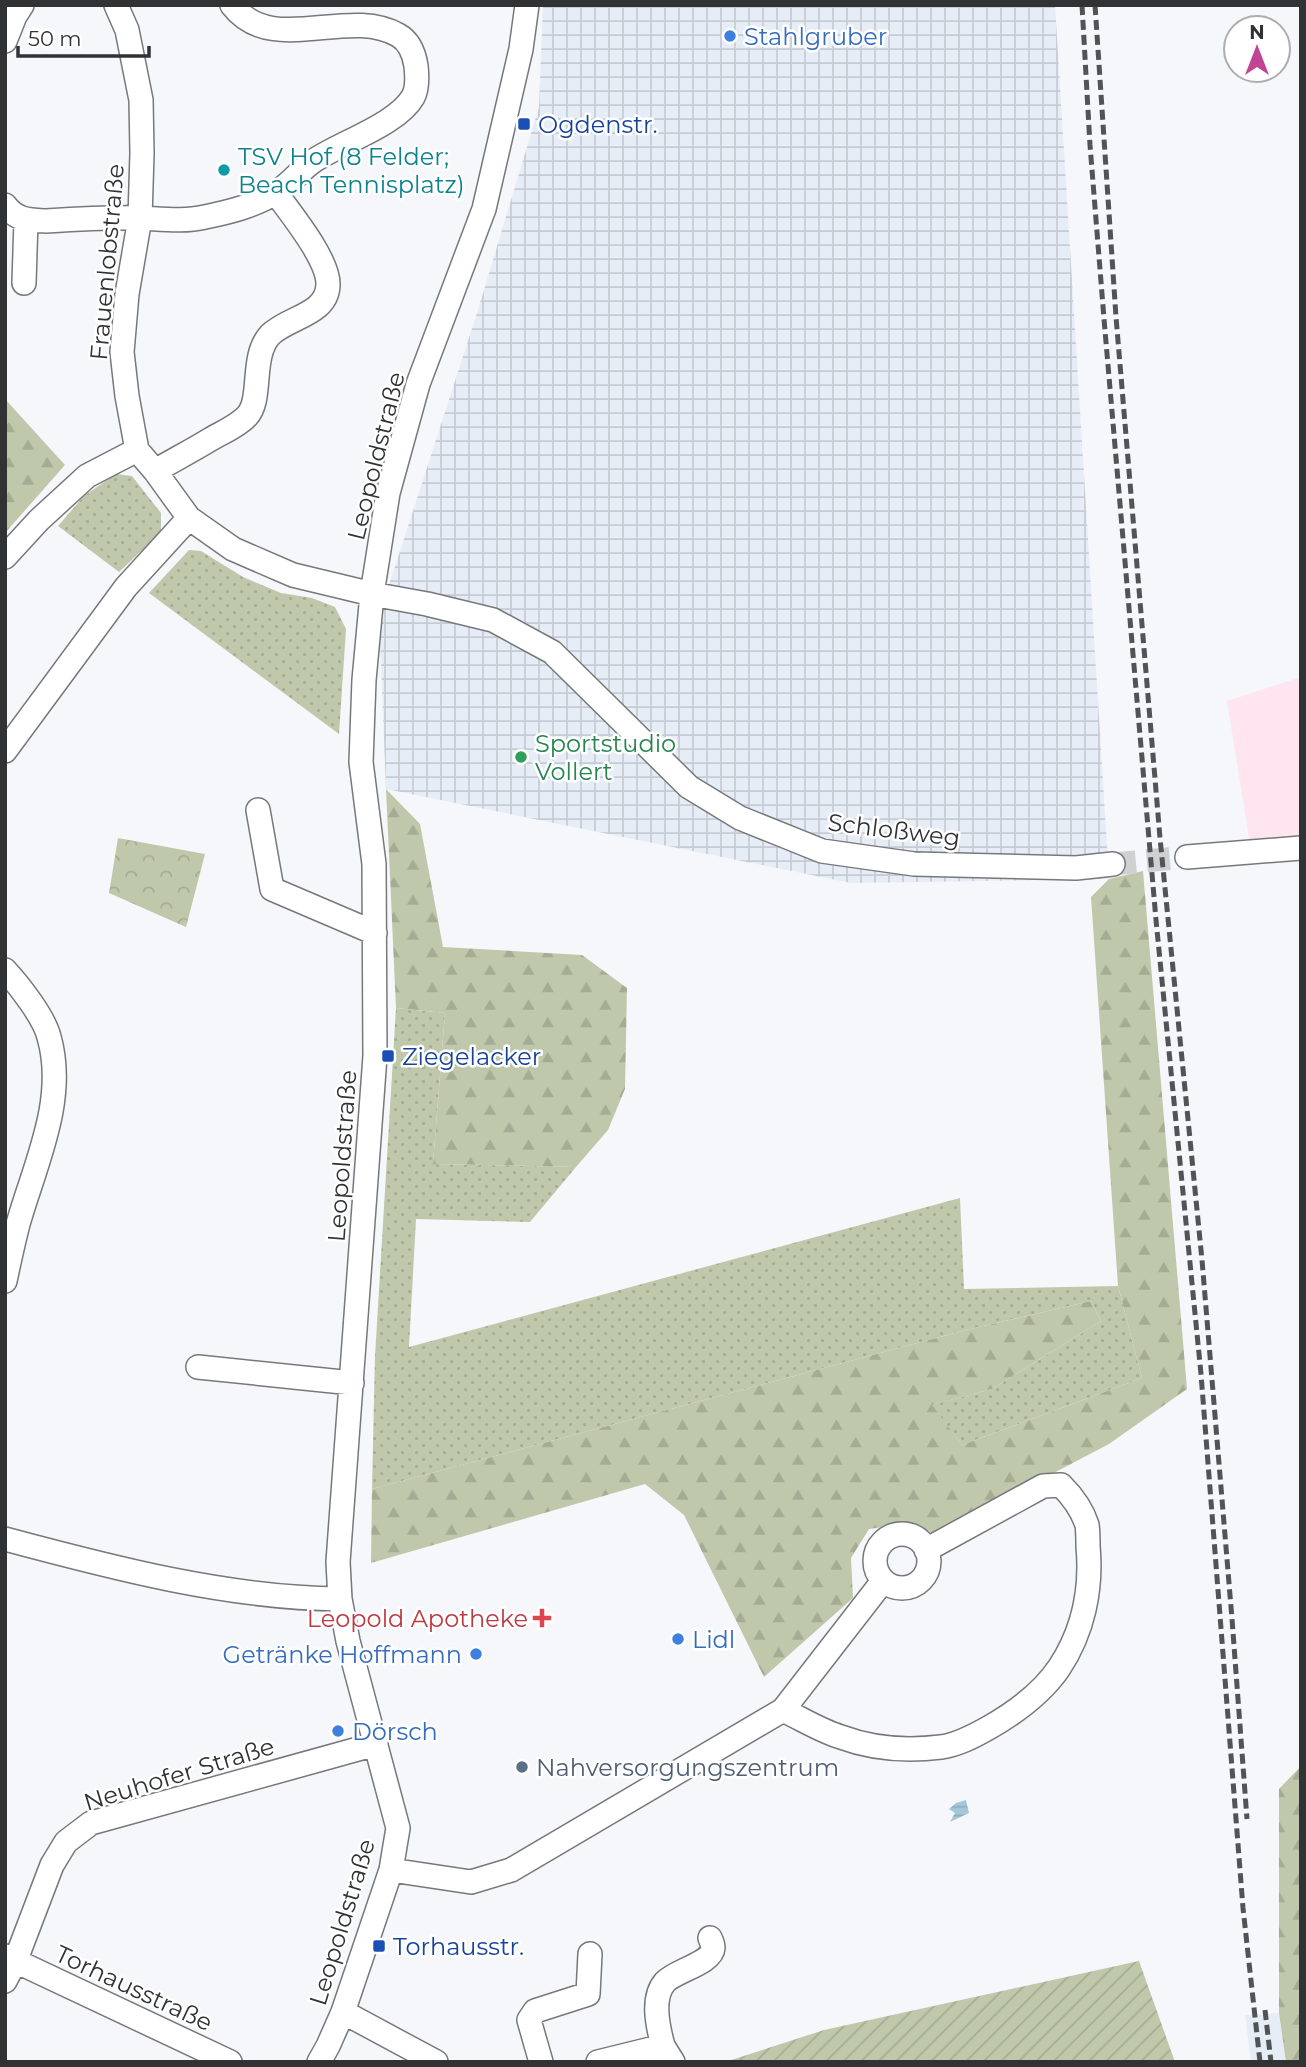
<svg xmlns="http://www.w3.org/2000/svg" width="1306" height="2067" viewBox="0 0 1306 2067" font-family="Montserrat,sans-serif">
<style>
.commercial{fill:#fee5ef}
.industrial{fill:url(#industrial-grid)}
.built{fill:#e7edf7}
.grass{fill:url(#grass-dots)}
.forest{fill:url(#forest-firs)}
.park{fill:url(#park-crowns)}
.garden{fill:url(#garden-furrows)}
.water{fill:url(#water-rules)}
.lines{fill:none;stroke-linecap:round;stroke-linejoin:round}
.minor-tunnel{stroke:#ced0d2;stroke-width:23;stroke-dasharray:23 11;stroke-linecap:butt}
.minor-casing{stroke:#76787a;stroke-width:26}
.minor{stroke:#fff;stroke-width:23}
.rail{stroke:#515354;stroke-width:5;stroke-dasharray:10 5;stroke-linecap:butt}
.shop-dot{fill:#3f7fe0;stroke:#fff;stroke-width:2.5}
.transit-dot{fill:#1a4fb4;stroke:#fff;stroke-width:2.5}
.culture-dot{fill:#0f9aa8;stroke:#fff;stroke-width:2.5}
.leisure-dot{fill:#2e9e5b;stroke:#fff;stroke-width:2.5}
.health-dot{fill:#e0444e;stroke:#fff;stroke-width:2.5}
.service-dot{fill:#5c6f8a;stroke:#fff;stroke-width:2.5}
.labels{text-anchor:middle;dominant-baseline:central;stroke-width:5;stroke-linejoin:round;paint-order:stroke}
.shop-label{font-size:24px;fill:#366cbe;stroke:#fff;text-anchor:start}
.transit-label{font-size:24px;fill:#164399;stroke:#fff;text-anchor:start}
.culture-label{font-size:24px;fill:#0d838f;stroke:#fff;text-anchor:start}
.street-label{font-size:24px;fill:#313233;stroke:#fff}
.leisure-label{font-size:24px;fill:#27864d;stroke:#fff;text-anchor:start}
.health-label{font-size:24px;fill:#be3a42;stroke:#fff;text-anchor:end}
.service-label{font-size:24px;fill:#4e5e75;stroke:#fff;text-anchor:start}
</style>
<defs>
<pattern id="industrial-grid" width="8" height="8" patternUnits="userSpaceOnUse" patternTransform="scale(1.75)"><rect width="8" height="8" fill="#e7edf7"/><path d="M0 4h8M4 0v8" fill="none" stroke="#c7ccd4"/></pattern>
<pattern id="grass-dots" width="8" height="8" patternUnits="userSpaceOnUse" patternTransform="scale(1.75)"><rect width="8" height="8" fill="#c0c8ab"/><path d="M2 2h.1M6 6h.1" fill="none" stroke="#a5ac94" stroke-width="1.8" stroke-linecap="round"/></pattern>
<pattern id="forest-firs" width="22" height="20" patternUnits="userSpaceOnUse" patternTransform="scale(1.75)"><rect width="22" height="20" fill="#c0c8ab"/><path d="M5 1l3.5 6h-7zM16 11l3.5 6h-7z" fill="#a5ac94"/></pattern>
<pattern id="park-crowns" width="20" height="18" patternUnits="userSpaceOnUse" patternTransform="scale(1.75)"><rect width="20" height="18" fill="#c0c8ab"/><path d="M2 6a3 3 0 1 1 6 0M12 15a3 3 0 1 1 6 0" fill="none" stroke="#a5ac94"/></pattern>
<pattern id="garden-furrows" width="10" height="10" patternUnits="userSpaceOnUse" patternTransform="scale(1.75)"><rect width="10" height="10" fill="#c0c8ab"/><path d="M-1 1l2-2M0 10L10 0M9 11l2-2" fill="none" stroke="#a5ac94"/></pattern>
<pattern id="water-rules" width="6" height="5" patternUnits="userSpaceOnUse" patternTransform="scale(1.75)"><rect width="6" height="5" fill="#a4c8d8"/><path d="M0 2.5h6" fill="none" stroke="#8eacba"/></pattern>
</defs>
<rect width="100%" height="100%" fill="#f5f7fa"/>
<path class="commercial" d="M1301 677V839L1250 844 1227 701Z"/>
<path class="industrial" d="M543 5H1055L1109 879 851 883 386 789 379 616 477 313 539 107Z"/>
<path class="built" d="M1279 2013 1286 2062H1251L1245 2015Z"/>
<path class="grass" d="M116 474 132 476 161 513V532L119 572 58 526 84 496Z
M189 550 201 551 243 577 281 593 312 598 335 607 346 629 339 734 149 593Z
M396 1008 445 1013 433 1164 576 1167 530 1222 416 1219 409 1347 960 1198 964 1289 1118 1286 1142 1378 962 1445 931 1405 992 1389 1101 1321 1091 1301 966 1330 372 1489 375 1356Z"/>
<path class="forest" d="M5 399 65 465 5 533Z
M386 789 420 824 443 947 582 955 627 988 625 1089 608 1130 576 1167 433 1164 445 1013 396 1008Z
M1143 871 1187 1389 1109 1444 937 1534 905 1524 869 1529 851 1558 853 1598 764 1677 684 1515 645 1484 371 1563 372 1489 966 1330 1091 1301 1101 1321 992 1389 932 1405 962 1445 1142 1378 1118 1286 1091 897 1109 879Z
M1301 1766V2062H1286L1279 2013V1789Z"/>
<path class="park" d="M118 838 205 854 186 927 109 893Z"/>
<path class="garden" d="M1139 1961 1175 2062H725L824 2030Z"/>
<path class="water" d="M966 1800 969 1813 950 1822 955 1813 949 1809 956 1803Z"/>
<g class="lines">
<path class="minor-tunnel" d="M1113 864 1187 857"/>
<g class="minor-casing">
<path id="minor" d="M116 5 127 30 141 100 142 153 140 218 127 294 122 352 127 396 137 450 155 471 189 518 233 549 293 575 372 594 427 604 493 620 552 652 689 787 740 818 822 851 914 864 1076 868 1113 864
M5 41 15 16 22 5
M5 205C16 220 28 220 46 221 78 219 110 217 141 218 162 219 184 222 205 217 229 212 254 206 275 193 289 186 299 171 312 162 339 143 397 125 413 97 418 88 417 75 416 66 414 53 409 41 398 35 347 6 272 57 232 5
M24 283 26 220
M155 471C174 460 193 450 211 439 223 432 238 426 247 416 263 399 250 357 270 335 288 317 327 315 328 285 329 260 291 214 276 193
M5 557 39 520 87 476 137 450
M5 751 126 587 189 518
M258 810 272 889 375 933
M1187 857 1301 848
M5 970C19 985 44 1017 49 1037 67 1100 35 1164 18 1224 13 1243 9 1262 5 1281
M198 1367 352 1383
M875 1561a27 27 0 1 1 54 0a27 27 0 1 1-54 0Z
M5 1539C113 1568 228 1598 340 1599
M783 1710C802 1719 821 1731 841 1737 873 1749 908 1751 941 1747 958 1745 976 1735 990 1727 1016 1712 1042 1693 1059 1668 1083 1632 1092 1589 1088 1546 1088 1539 1088 1531 1087 1525 1082 1509 1072 1496 1061 1485L1043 1486 926 1550
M391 1870 471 1882 511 1870 783 1710 883 1581
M5 1956 230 2062
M5 1981 15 1962 52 1865 66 1842 91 1823 376 1744
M343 2012 436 2062
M663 2046C658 2027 651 1998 665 1982 675 1971 712 1963 713 1948 713 1946 711 1940 710 1938
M319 2062 328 2046 343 2012 391 1870 398 1828 348 1641 340 1599 338 1562 375 1056 374 864 361 762 364 680 372 594 388 493 418 384 484 209 521 49 527 5
M541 2062 529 2020 535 2011 588 1994 590 1954
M598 2062 663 2046 673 2062"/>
</g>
<use href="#minor" class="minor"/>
<path class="rail" d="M1082 5 1090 145 1104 319 1156 920 1201 1374 1243 1908 1260 2062
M1095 5 1116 317 1160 838 1202 1260 1232 1619 1247 1819
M1265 2010 1271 2062"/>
</g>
<g class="shop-dot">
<circle cx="730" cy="36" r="7"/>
<circle cx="678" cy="1639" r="7"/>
<circle cx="476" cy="1654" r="7"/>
<circle cx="338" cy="1731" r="7"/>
</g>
<g class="transit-dot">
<rect x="517" y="117" width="14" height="14" rx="3.5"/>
<rect x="381" y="1049" width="14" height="14" rx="3.5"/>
<rect x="372" y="1939" width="14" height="14" rx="3.5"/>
</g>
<circle class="culture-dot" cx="224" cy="170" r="7"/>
<circle class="leisure-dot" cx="521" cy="757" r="7"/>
<path class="health-dot" d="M538.5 1607.5h7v7h7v7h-7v7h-7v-7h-7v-7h7z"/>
<circle class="service-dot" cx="522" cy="1767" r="7"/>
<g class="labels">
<g class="shop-label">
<text x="744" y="36">Stahlgruber</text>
<text x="692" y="1639">Lidl</text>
<text x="462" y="1654" text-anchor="end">Getränke Hoffmann</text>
<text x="352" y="1731">Dörsch</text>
</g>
<g class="transit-label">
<text x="538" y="124">Ogdenstr.</text>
<text x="402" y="1056">Ziegelacker</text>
<text x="393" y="1946">Torhausstr.</text>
</g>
<g class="culture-label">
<text x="238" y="156">TSV Hof (8 Felder;<tspan x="238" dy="28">Beach Tennisplatz)</tspan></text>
</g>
<g class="street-label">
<text transform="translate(107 262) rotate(-85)">Frauenlobstraße</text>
<text transform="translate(376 456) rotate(-76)">Leopoldstraße</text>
<text transform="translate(894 830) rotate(7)">Schloßweg</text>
<text transform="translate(342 1156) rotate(-86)">Leopoldstraße</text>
<text transform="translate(179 1774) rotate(-17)">Neuhofer Straße</text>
<text transform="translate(342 1922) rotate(-73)">Leopoldstraße</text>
<text transform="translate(134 1988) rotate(25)">Torhausstraße</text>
</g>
<g class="leisure-label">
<text x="535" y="743">Sportstudio<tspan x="535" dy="28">Vollert</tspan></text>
</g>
<g class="health-label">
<text x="528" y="1618">Leopold Apotheke</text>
</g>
<g class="service-label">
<text x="536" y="1767">Nahversorgungszentrum</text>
</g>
</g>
<rect width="1306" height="2067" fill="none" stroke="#313233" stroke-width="14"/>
<g transform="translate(1257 49)"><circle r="33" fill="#ffffff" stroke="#adadad" stroke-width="2"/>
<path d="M0-5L12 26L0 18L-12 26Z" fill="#c04595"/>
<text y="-10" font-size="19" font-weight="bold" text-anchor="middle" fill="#313233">N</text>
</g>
<path d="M18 46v10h131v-10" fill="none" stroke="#313233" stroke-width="3.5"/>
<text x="28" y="46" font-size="21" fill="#313233" stroke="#ffffff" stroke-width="5" paint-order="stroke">50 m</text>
</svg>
